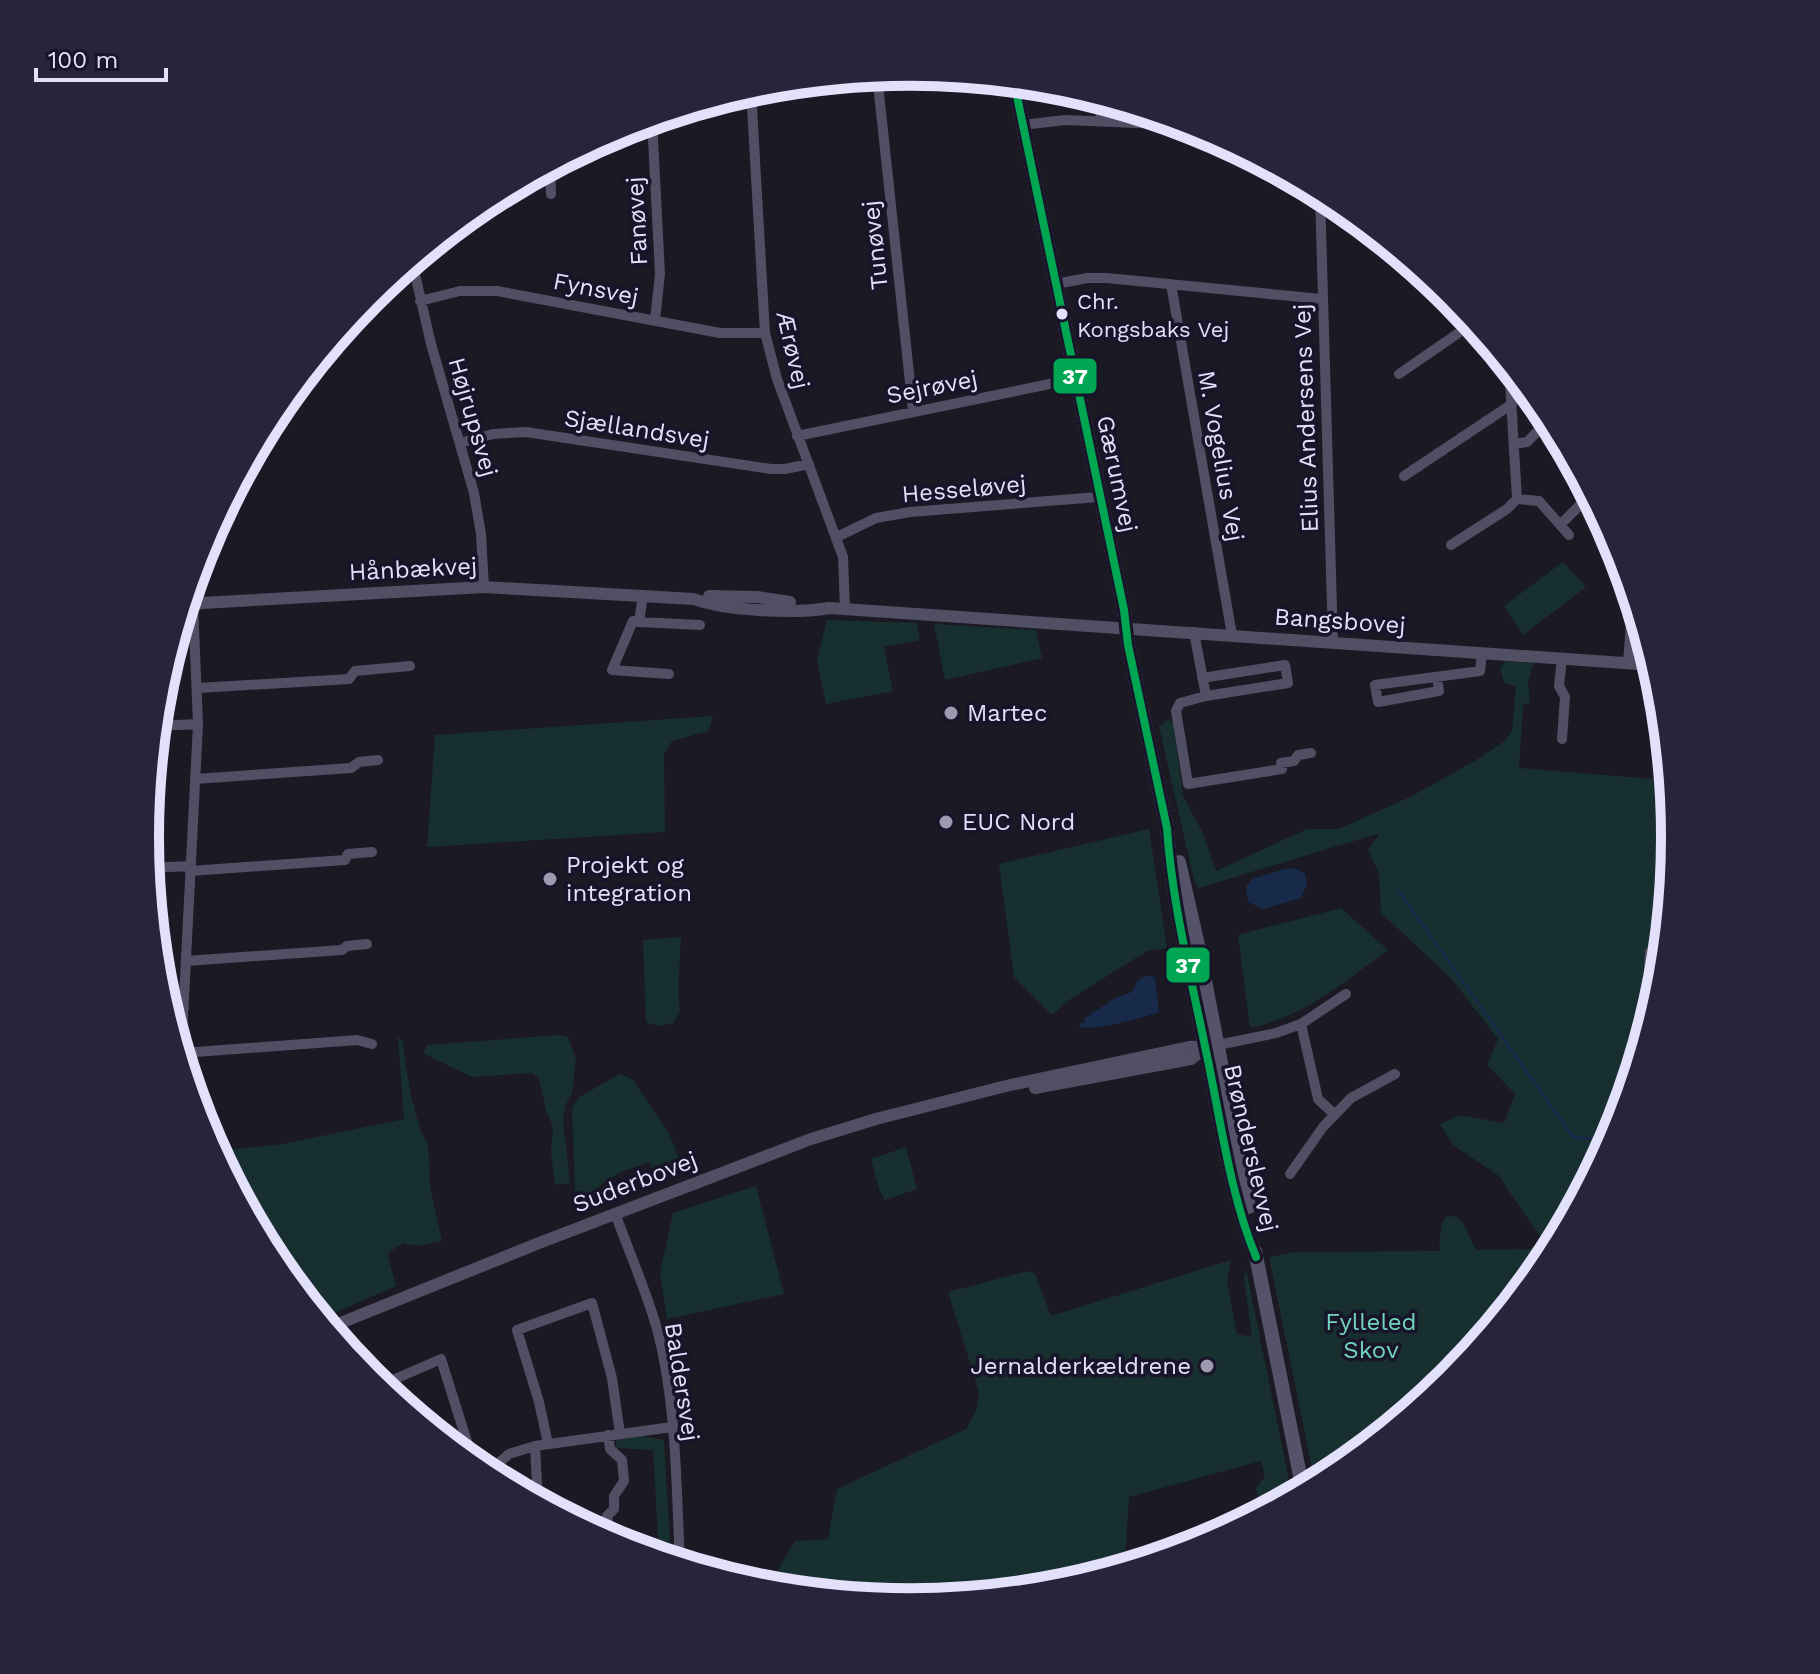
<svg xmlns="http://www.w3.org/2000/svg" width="1820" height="1674" viewBox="0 0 1820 1674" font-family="'Work Sans',sans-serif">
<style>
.green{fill:#182f30}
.water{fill:#182a4a}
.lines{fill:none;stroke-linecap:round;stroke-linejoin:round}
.stream{stroke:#182a4a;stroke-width:3}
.minor{stroke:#514f63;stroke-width:10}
.tertiary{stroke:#514f63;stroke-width:12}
.secondary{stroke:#555369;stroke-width:14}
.bus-1-casing{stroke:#181429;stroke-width:14}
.bus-1{stroke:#00a651;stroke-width:8}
.bus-dot{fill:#e3e0fb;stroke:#181429;stroke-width:3}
.poi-dot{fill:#9d9ab0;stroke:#181429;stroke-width:3}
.labels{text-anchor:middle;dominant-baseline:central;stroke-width:7;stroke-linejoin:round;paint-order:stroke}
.bus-label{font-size:22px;fill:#e3e0fb;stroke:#181429;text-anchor:start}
.street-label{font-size:24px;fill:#e3e0fb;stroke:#181429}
.poi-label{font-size:24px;fill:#e3e0fb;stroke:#181429;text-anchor:start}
.park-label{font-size:24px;fill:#73d4bd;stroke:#181429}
.rim{fill:none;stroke:#e3e0fb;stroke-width:10}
.line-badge{stroke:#181429;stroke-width:3}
.badge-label{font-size:22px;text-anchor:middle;font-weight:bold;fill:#fff}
</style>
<rect width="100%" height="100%" fill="#1b1924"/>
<path class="green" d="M1563 562 1586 587 1523 635 1504 606Z
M827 620 917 623 920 640 884 647 893 691 826 704 817 661Z
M934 624 1036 630 1042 658 945 680Z
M1506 661 1534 663 1528 681 1530 702 1523 705 1519 768 1665 780 1667 757 1675 837 1672 870 1667 871 1660 987 1617 1130 1546 1262 1451 1378 1335 1473 1315 1484 1269 1257 1295 1252 1439 1251 1441 1227 1445 1217 1455 1216 1462 1221 1476 1250 1530 1249 1541 1238 1498 1175 1453 1145 1440 1124 1460 1115 1504 1123 1515 1094 1487 1065 1498 1039 1451 978 1381 913 1379 874 1368 849 1380 833 1199 888 1194 880 1159 726 1168 720 1173 722 1183 796 1203 833 1216 871 1307 829H1339L1410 797 1473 762 1506 740 1512 731 1516 686 1504 683 1500 668Z
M713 716 709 731 672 741 664 754 665 832 427 847 435 735Z
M1149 829 1167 948 1147 951 1069 1000 1052 1015 1014 977 999 864Z
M1341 908 1388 950C1345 981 1304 1017 1250 1028L1238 935Z
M681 937 678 991 680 1012 673 1023 658 1026 646 1022 643 940Z
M559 1035 568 1037 576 1059 572 1093 565 1106 563 1120 570 1183 555 1185 551 1152 553 1127 546 1110 539 1079 532 1073 472 1077 423 1053 427 1045Z
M398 1037 403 1041C404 1060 416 1132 428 1143L430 1187 442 1241 418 1246 404 1243 389 1252 388 1257 396 1286 321 1319 274 1262 215 1151 283 1144 404 1119Z
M620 1074 632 1079 669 1133 682 1166 656 1176 649 1162 619 1173 591 1192 580 1196 575 1192 572 1108 579 1097Z
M906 1147 917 1189 885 1200 879 1189 871 1159Z
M756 1186 784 1294 667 1319 660 1273 673 1213Z
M1231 1260 1227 1283 1237 1334 1252 1337 1244 1279 1246 1269 1292 1496 1262 1512 1256 1488 1265 1476 1261 1461 1129 1497 1125 1559 1157 1550 1160 1557 1127 1565 1126 1567 1059 1587 910 1602 767 1588 795 1541 828 1539 837 1489 966 1429 976 1411 979 1392 948 1292 1027 1271 1035 1274 1051 1316Z
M638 1435 664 1440 671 1560 659 1556 653 1450 616 1448V1441Z"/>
<path class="water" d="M1288 868 1297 869 1305 874 1307 884 1301 898 1263 909 1248 902 1246 887 1252 879Z
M1145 976 1155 977 1159 1012C1143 1018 1095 1031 1080 1027L1079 1024 1085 1022V1018L1115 998 1132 992 1137 981Z"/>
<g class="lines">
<path class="stream" d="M1398 890 1573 1137 1594 1139 1596 1145 1605 1153"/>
<path class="minor" d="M877 75 913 410
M751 90 765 333 777 379 843 557 845 609
M1100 99 1101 120
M652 120 660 274 655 320
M1023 125 1065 120 1184 125
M550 166 551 194
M1320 193 1333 642
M412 261 431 344 474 493 481 534 484 587
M1056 284 1087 278H1107L1322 299
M1171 284 1232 635
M420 301 460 291H497L720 333H765
M1509 366 1517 499 1539 501 1569 535
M1399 374 1473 323
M1511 397 1527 396 1530 392
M797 436 1074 379
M460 443 493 434 526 432 771 469H785L809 464
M1514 444 1527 442 1550 419
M1404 476 1512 404
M1561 524 1590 495
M837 537 876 518 910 512 1099 497
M1451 545 1507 509 1517 499
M643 595 639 622 633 621 612 670 669 674
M639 622 700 625
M1194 632 1206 696 1180 703 1176 711 1188 784 1282 769 1281 763 1294 761 1298 755 1311 753
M1562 658 1559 686 1565 697 1562 739
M1628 663 1633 596
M1437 677 1439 691 1378 702 1375 685 1480 671 1482 654
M1202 678 1285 665 1288 683 1206 696
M198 688 349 679 355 671 410 666
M156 726 198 724
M195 779 351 768 359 762 378 760
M148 868 191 866
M190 871 345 860 348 854 372 852
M186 961 342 950 347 946 367 944
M167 1009 184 1008
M1646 1022 1650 952 1657 942 1665 939
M1301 1024 1318 1099 1334 1114
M1218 1045 1276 1033 1301 1024 1346 994
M182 1053 357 1040 372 1044
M181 1057 198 724 193 604
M1290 1174 1323 1127 1351 1098 1395 1074
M615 1213C629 1252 646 1290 657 1329 677 1404 676 1486 680 1563
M379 1386 441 1359 474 1464
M608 1435 610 1449 622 1460 624 1481 614 1496V1509L607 1516 609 1530 619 1544
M548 1444 539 1402 517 1330 592 1303 612 1378 620 1434
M535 1446 538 1501
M486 1474 509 1454 535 1446 672 1427"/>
<path class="tertiary" d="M709 596 757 597 790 602
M185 604 484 587 694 599C726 611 796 614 829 608L1653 665
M1035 1088 1191 1059 1206 1048
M328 1328 539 1243 811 1139 876 1119 1006 1086 1189 1047 1214 1046"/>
<path class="secondary" d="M1014 82 1124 610 1128 645 1167 828C1172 905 1192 981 1207 1056 1221 1122 1230 1194 1256 1257
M1179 862 1198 945 1249 1207
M1255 1251 1303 1490"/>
<g class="bus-1-casing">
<path id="bus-1" d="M1014 82 1124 610 1128 645 1167 828C1172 905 1192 981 1207 1056 1221 1122 1230 1194 1256 1257"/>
</g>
<use href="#bus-1" class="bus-1"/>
</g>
<circle class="bus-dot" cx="1062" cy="314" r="7"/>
<g class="poi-dot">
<circle cx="951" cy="713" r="8"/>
<circle cx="946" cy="822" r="8"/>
<circle cx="550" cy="879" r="8"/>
<circle cx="1207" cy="1366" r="8"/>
</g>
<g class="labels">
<g class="bus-label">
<text x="1077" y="301">Chr.<tspan x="1077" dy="28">Kongsbaks Vej</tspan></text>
</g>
<g class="street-label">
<text transform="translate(637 221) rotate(-93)">Fanøvej</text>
<text transform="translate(875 245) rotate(-96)">Tunøvej</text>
<text transform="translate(596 289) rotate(11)">Fynsvej</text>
<text transform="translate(793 350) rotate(77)">Ærøvej</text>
<text transform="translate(932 387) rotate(-11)">Sejrøvej</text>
<text transform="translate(473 417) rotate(74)">Højrupsvej</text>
<text transform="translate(1306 418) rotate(-92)">Elius Andersens Vej</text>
<text transform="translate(637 429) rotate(9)">Sjællandsvej</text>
<text transform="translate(1221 456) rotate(80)">M. Vogelius Vej</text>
<text transform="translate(1117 474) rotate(78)">Gærumvej</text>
<text transform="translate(964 489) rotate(-5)">Hesseløvej</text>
<text transform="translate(413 569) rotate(-3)">Hånbækvej</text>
<text transform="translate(1340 621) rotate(4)">Bangsbovej</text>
<text transform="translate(1251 1148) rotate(77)">Brønderslevvej</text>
<text transform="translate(635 1182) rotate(-21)">Suderbovej</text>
<text transform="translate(682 1382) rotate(81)">Baldersvej</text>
</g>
<g class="poi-label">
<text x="967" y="713">Martec</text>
<text x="962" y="822">EUC Nord</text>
<text x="566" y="865">Projekt og<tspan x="566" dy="28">integration</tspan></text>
<text x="1191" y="1366" text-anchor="end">Jernalderkældrene</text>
</g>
<g class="park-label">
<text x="1371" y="1322">Fylleled<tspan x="1371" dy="28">Skov</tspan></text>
</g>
</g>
<path d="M0 0H1820V1674H0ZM159 837a751 751 0 1 1 1502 0a751 751 0 1 1-1502 0Z" fill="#28243a" fill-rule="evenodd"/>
<path class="rim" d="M159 837a751 751 0 1 1 1502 0a751 751 0 1 1-1502 0Z"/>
<g class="line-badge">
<rect x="1052" y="357" width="46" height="38" rx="8" fill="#00a651"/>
<rect x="1165" y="946" width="46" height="38" rx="8" fill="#00a651"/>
</g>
<g class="badge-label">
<text x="1075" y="384">37</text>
<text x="1188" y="973">37</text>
</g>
<path d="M36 68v12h130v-12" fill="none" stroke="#e3e0fb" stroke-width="4"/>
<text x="48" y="68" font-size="24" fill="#e3e0fb" stroke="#181429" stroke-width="6" paint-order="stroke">100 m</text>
</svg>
